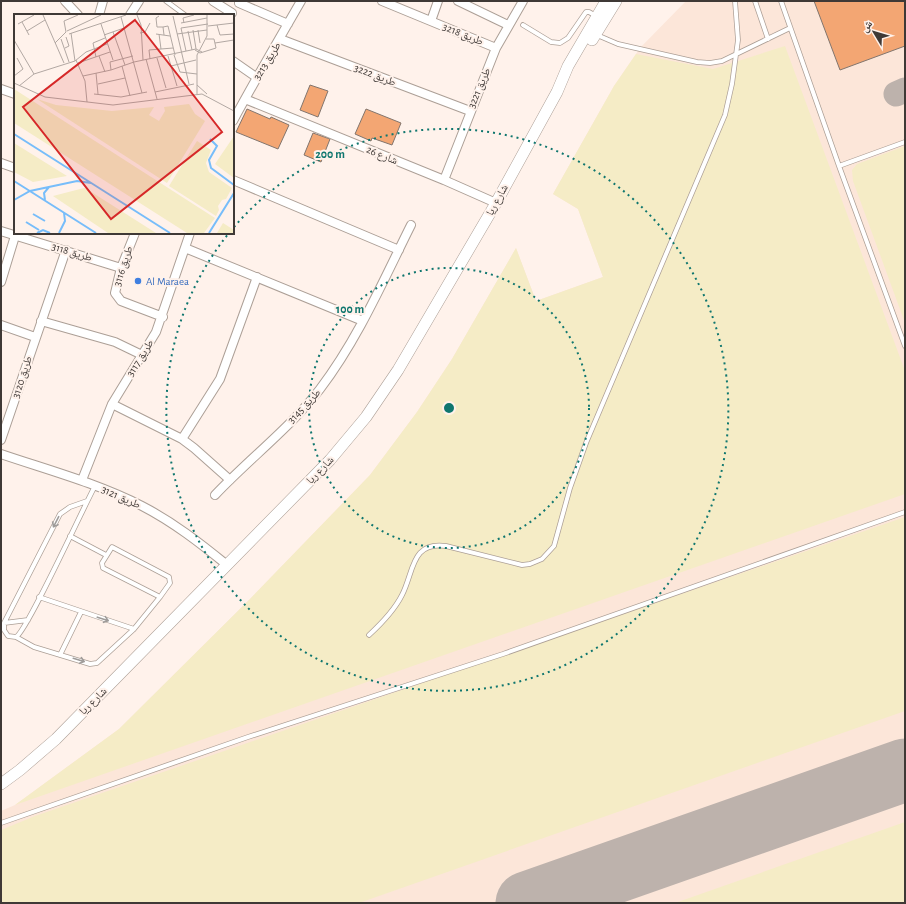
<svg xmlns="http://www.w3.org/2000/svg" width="906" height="904" viewBox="0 0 906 904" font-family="'Alegreya Sans','Noto Naskh Arabic',sans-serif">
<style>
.built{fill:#fce6d9}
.sand{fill:#f5ecc6}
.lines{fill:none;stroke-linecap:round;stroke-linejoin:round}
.taxiway{stroke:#bdb2ac;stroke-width:25}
.runway{stroke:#bdb2ac;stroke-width:63}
.building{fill:#f3a673;stroke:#82756d}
.lane-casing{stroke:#ac9f96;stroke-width:5.5}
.street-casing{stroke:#ac9f96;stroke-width:10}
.secondary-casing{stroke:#ac9f96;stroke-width:12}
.lane{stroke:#fff;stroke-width:4}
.street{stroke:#fff;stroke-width:8}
.secondary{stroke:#fff;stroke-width:11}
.oneway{stroke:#9f9c9a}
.ring{fill:none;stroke:#0f766e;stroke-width:2;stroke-dasharray:2 4}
.shop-dot{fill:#3f7fe0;stroke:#fff2eb;stroke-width:1.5}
.labels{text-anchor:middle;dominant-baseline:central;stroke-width:4;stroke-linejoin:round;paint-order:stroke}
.street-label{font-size:11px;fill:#3f3936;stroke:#fff2eb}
.shop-label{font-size:11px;fill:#366cbe;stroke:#fff2eb;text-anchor:start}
.inset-river{fill:none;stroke:#77bdfa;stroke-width:2}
.inset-road{fill:none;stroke:#b2a8a3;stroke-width:1}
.view{fill:#d62828;fill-opacity:0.15;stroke:#d62828;stroke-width:2}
.inset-edge{fill:none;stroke:#3f3936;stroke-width:2}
.centre{fill:#0f766e;stroke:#fff2eb;stroke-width:2}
.ring-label{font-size:12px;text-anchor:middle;font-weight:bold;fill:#0f766e;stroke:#fff2eb;stroke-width:4;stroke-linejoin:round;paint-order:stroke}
</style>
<rect width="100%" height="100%" fill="#fff2eb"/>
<path class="built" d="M686 1H905V903H1V811L15 805 119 729 250 599 370 475 417 412 452 359 516 248 536 301 603 277 578 209 553 194 614 86 640 48Z"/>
<path class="sand" d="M785 46 905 371V494L15 805 119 729 250 599 370 475 417 412 452 359 516 248 536 301 603 277 578 209 553 194 614 86 636 54 713 69Z
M905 146V323L853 181 852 170 857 164Z
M905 517V711L359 903H1V830L35 816Z
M905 822V903H675Z"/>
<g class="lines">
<path class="taxiway" d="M896 94 905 90
M596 903 625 875 649 860"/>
<path class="runway" d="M527 903 905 770"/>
</g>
<path class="building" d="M814 1H905V46L840 70Z
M310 85 328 91 318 117 300 110Z
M247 109 270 119 271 117 289 125 278 149 236 132Z
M366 109 401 123 392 145 372 138 371 141 355 134Z
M313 133 330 139 321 162 304 155Z"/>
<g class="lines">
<g class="lane-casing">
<path id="lane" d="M166 1 185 15
M755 1 768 39
M781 1 839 166 905 346
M523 25 551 42 560 43 568 38 586 12H589L596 16
M597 35 618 44 697 62 710 63 722 61 790 28
M839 166 905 142
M87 501 70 507 60 514 4 623V630L8 636 16 637C27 631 84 506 95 486
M70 536 106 555
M112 547 169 577 170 583 160 597 103 568 102 563Z
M39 597 134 629
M4 623 28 620
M369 635C382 623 394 611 402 595 414 572 411 541 446 546L522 565 530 564 542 559 554 546 570 488 586 443 725 115 732 84 738 40 735 1
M16 637 34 647 90 664 97 663 134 629 160 597
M60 655 81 612
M1 823 248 737 503 654 905 512"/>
</g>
<g class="street-casing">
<path id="street" d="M65 1 78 15
M213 1 232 13
M382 1 496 48
M458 1 508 25
M239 3 288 24
M99 15 103 1
M130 15 139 1
M431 21 438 1
M280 39 470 111
M233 61 256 77
M1 89 15 94
M245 99 444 180 496 203
M233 121C255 80 278 41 301 1
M1 163 15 168
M233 180 399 250
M444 180 496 48 523 1
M1 231 121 268
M135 233 121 268 115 293 121 301 163 317
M185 248 363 321
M1 282 15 236
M41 321 115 342 142 355
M1 325 35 337
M112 404 182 439 194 448 230 480
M182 439 220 379 257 277
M1 440 66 250
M1 454C48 470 97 483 142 506 173 522 200 543 227 565
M82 480 112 404 156 332 190 233
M215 495C249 459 290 428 320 389 358 339 383 281 411 225"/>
</g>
<g class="secondary-casing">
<path id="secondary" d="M592 40 616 1
M1 784 20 770 56 739 330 460 366 417 398 370 496 203 557 92 568 66 606 1"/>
</g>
<use href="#lane" class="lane"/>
<use href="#street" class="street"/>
<use href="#secondary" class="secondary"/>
</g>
<defs><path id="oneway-shaft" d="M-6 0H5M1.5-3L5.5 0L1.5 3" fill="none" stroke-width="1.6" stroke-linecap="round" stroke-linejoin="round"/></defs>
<g class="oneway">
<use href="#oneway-shaft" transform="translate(56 522) rotate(117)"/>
<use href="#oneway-shaft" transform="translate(103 619) rotate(18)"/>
<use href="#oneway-shaft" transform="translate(79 660) rotate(17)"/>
</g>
<g class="ring">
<circle cx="449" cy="408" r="140"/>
<path d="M234 227A281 281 0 1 1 229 233"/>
</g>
<circle class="shop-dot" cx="138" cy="281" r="4"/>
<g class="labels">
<g class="street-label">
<text transform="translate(463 34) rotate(22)">طريق 3218</text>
<text transform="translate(267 61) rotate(-58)">طريق 3213</text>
<text transform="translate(375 75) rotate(21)">طريق 3222</text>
<text transform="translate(479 88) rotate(-67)">طريق 3221</text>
<text transform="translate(382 155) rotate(22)">شارع 26</text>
<text transform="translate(497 200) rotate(-61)">شارع ريا</text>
<text transform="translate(72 252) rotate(17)">طريق 3118</text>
<text transform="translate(123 266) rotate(-72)">طريق 3116</text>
<text transform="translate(140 358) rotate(-58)">طريق 3117</text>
<text transform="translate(22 377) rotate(-72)">طريق 3120</text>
<text transform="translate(304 406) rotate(-47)">طريق 3145</text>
<text transform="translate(320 470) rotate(-46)">شارع ريا</text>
<text transform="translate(121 497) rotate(24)">طريق 3121</text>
<text transform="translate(93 701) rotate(-45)">شارع ريا</text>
</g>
<g class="shop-label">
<text x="146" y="281">Al Maraea</text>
</g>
</g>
<g transform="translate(14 14)">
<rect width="220" height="220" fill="#fff2eb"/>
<path d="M0 75 201 204 190 219H173L0 109ZM23 85 42 91 98 97 140 93 135 101 145 107 151 97 150 93 175 90 181 100 191 107 153 169ZM220 122V164L201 150ZM183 127 197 136 192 149 195 158 218 174 212 185 208 186 204 192 205 196 202 202 155 172ZM0 129 53 162 19 168 0 158ZM70 174H71L142 219H94L39 182ZM209 209 220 216V219H203Z" fill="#f5ecc6"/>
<path class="inset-river" d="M0 120 156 219M196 125 203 132 195 146 197 154 220 171M0 167 82 219M0 186 16 177 63 167 77 169M31 186 30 179 35 173M19 200 31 207M12 208 25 216M23 219 29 216 36 219M45 219 51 207 50 199M195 219 220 179"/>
<path class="inset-road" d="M29 1 50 49M123 1 127 11 129 46M145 2 142 4 143 13H149M159 2 175 70M107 3 128 79M8 8 15 21M167 9 193 4M170 9 169 4 180 1M4 10 20 1M87 10 99 46M203 11 206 21 220 20M194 12 220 9M179 16 182 35M184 16 186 29M13 17 31 6M53 17 87 1M174 17 178 36M99 18 111 51M57 19 61 47M126 19 131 18 136 9M55 20 112 1M142 20 156 22M145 20 147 35M163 20 193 16M90 21 110 14M150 21 149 13 154 12 161 41M47 25 55 48M0 26 20 60M41 29 52 18 50 7 64 1M201 29 220 26M51 34 55 32 52 23M181 36 186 39 202 34 200 25H192M172 37 167 14 194 10M160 41 166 58 183 60M85 42 91 58M154 42 163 72M82 43 79 29 91 24M143 44 152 74M132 45 143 85M136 45 135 36 159 34M62 46 71 67 73 88M64 49 96 38M108 52 116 82M157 52 182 46M97 56 96 48 119 42M82 59 84 80M0 62 9 55 3 44M69 62 97 56 120 48 182 35 188 38M0 69 31 83 99 91 188 80 220 97M84 70 111 64M183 71 193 80M5 72 20 60 61 47 72 38 93 30M141 78 180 70M80 80 107 83 133 78M183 80V41L193 22V1"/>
<path class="view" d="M121 6 208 118 97 205 9 93Z"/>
<rect width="220" height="220" class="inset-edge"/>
</g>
<circle cx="449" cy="408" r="6" class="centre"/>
<g class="ring-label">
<text x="330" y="158">200 m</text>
<text x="350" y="313">100 m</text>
</g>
<rect width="906" height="904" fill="none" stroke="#3f3936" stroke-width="4"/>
<g transform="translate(874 32) rotate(308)" stroke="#fff2eb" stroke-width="3" paint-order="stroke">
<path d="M0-3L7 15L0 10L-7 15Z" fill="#3f3936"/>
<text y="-6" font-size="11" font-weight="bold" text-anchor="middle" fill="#3f3936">ش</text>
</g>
</svg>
